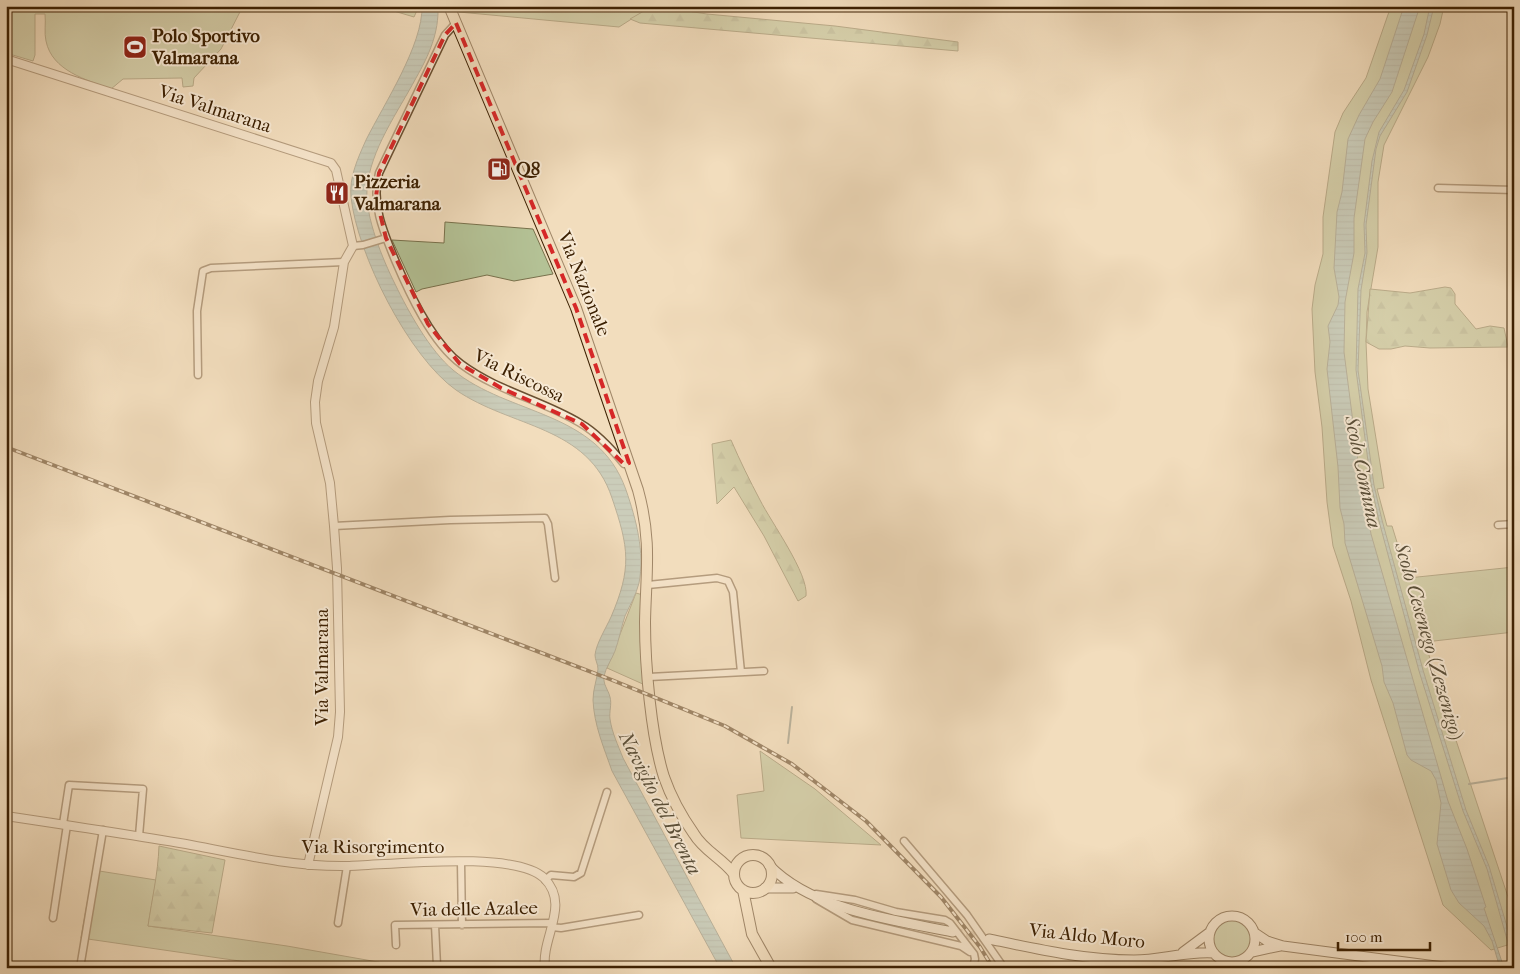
<svg xmlns="http://www.w3.org/2000/svg" width="1520" height="974" viewBox="0 0 1520 974" font-family="'IM FELL French Canon',serif">
<style>
.green{fill:#b4c296;stroke:#78714c}
.forest{fill:url(#forest-firs);stroke:#78714c}
.water{fill:url(#water-rules);stroke:#767d6f}
.lines{fill:none;stroke-linecap:round;stroke-linejoin:round}
.stream{stroke:#767d6f;stroke-width:2}
.secondary-tunnel{stroke:#ceb798;stroke-width:9;stroke-dasharray:9 4.5;stroke-linecap:butt}
.minor-casing{stroke:#6a4f31;stroke-width:9}
.tertiary-casing{stroke:#6a4f31;stroke-width:10}
.secondary-casing{stroke:#3c2002;stroke-width:11}
.primary-casing{stroke:#3c2002;stroke-width:12}
.minor{stroke:#f7e9d4;stroke-width:6}
.tertiary{stroke:#f7e9d4;stroke-width:8}
.secondary{stroke:#f7e9d4;stroke-width:9}
.primary{stroke:#f2ddbd;stroke-width:10}
.rail-casing{stroke:#3c2002;stroke-width:4}
.rail{stroke:#f7e9d4;stroke-width:2;stroke-dasharray:5.5;stroke-linecap:butt}
.marked{fill:none;stroke:#d62828;stroke-width:4;stroke-dasharray:10 6;stroke-linejoin:round}
.labels{text-anchor:middle;dominant-baseline:central;stroke-width:4;stroke-linejoin:round;paint-order:stroke}
.poi-label{font-size:19px;font-weight:bold;fill:#3c2002;stroke:#f7e9d4;text-anchor:start}
.street-label{font-size:19px;fill:#3c2002;stroke:#f7e9d4}
.water-label{font-size:20px;font-style:italic;fill:#594e38;stroke:#f7e9d4}
</style>
<defs>
<pattern id="forest-firs" width="22" height="20" patternUnits="userSpaceOnUse" patternTransform="scale(1.25)"><rect width="22" height="20" fill="#b4c296"/><path d="M5 1l3.5 6h-7zM16 11l3.5 6h-7z" fill="#9ca680"/></pattern>
<pattern id="water-rules" width="6" height="5" patternUnits="userSpaceOnUse" patternTransform="scale(1.25)"><rect width="6" height="5" fill="#9cbbb7"/><path d="M0 2.5h6" fill="none" stroke="#87a09c"/></pattern>
</defs>
<rect width="100%" height="100%" fill="#f2ddbd"/>
<filter id="stains"><feTurbulence type="fractalNoise" baseFrequency=".004" numOctaves="4"/><feColorMatrix values="0 0 0 0 .2 0 0 0 0 .09 0 0 0 0 .02 0 0 0 .5 -.17"/></filter>
<radialGradient id="worn" r=".72"><stop offset=".6" stop-color="#630" stop-opacity="0"/><stop offset="1" stop-color="#630" stop-opacity=".3"/></radialGradient>
<path class="green" d="M6 6H243L221 49 194 78 193 86 183 87 182 78 123 79 111 89C87 80 52 71 46 41 44 33 46 23 45 14H35V55L33 61 6 53Z
M377 6H419L414 17Z
M457 6H644V11L619 27 459 12Z
M1391 6H1444L1440 24 1428 57 1384 145 1378 182V247L1367 312 1366 342 1368 389 1384 488 1377 489 1387 526H1392L1408 578 1514 567V632L1425 642 1440 692 1514 915V943L1491 950 1443 905 1371 680 1351 601 1333 546 1327 502 1322 427 1315 372 1312 309 1315 285 1323 254V217L1335 132 1343 113 1366 78Z
M445 222 533 229 553 274 514 281 487 275 422 289 416 292 392 240 444 243Z
M636 593 643 595 645 685 607 668Z
M760 751 815 789 881 845 741 838 737 795 764 791Z
M93 870 156 880 148 926 287 946 412 968H288L81 938Z
M1213 939a19 19 0 1 1 38 0a19 19 0 1 1-38 0Z"/>
<path class="forest" d="M644 6H685L687 11 707 14 835 26 958 42V51L640 23 630 19 644 11Z
M1445 287 1451 288 1455 294V304L1476 329 1490 326 1504 328 1508 347 1430 348 1405 346 1391 349H1379L1366 342 1370 289 1410 293Z
M731 440C740 461 750 481 760 500 771 522 809 574 806 596L798 601 764 536 734 487 717 504 712 444Z
M159 846 225 860 212 933 148 926C152 898 158 874 159 846Z"/>
<path class="water" d="M422 6H438C439 33 429 55 416 78 398 112 370 150 367 189 365 217 383 260 395 284 408 311 430 351 453 370 509 416 598 410 626 490 636 519 645 552 639 583 636 595 630 605 625 616 621 628 619 640 615 651 612 659 606 667 604 676 603 685 608 689 610 697 612 704 609 712 610 719 612 733 618 745 623 758L736 968H720L612 771C604 748 594 725 593 700 593 689 597 680 598 669 598 664 595 660 595 655 596 644 606 628 611 617 632 568 629 548 612 498 588 425 511 428 456 390 409 357 357 254 351 197 349 177 358 158 366 140 384 104 423 45 422 6Z
M1404 6H1420L1392 92 1373 122 1365 139 1354 218V253L1345 302 1344 352 1359 469 1371 534 1448 801 1467 849 1486 907 1484 908 1504 968H1500L1492 941 1484 926 1459 903 1451 890 1437 844 1441 803 1436 780 1431 771 1411 760 1407 755 1393 703 1384 682 1382 666 1345 543 1344 524 1340 508 1338 467 1327 369 1330 342 1328 326 1338 305 1339 297 1334 268 1337 212 1342 192 1348 139 1359 115 1380 79Z
M1430 6H1434L1427 35 1407 92 1380 136 1376 149 1366 225 1367 253 1361 290 1358 370 1374 485 1382 520 1423 670 1466 810 1489 866 1514 950V964L1487 869 1463 811 1419 671 1379 521 1371 484 1356 370 1358 289 1365 253 1364 224 1372 161 1379 132 1404 90 1424 34Z"/>
<g class="lines">
<path class="stream" d="M788 743 792 707
M1469 784 1514 777"/>
<path class="secondary-tunnel" d="M953 932 989 939"/>
<g class="minor-casing">
<path id="minor" d="M456 23 445 35 379 173C371 203 383 231 395 260 409 293 432 343 461 364 497 391 542 400 580 423 597 433 611 448 624 464L629 463
M1438 188 1514 190
M353 246 363 245 386 238
M198 375 197 311 203 271 211 268 344 262
M1498 525 1514 524
M334 526 450 520 545 518 548 524 555 578
M648 585 717 578 728 581 733 592 741 672
M649 677 764 671
M63 824 69 785 143 789 139 836
M904 841 967 915 1004 968
M461 863 462 925
M545 880 551 875 574 877 581 873 607 792
M816 894 855 900 896 912 945 920 950 923 974 954 975 959 973 968
M816 899 852 920 961 946 970 952
M53 918 67 825
M338 923 347 866
M435 925 437 966
M552 927 561 928 639 915
M396 945 395 925 553 923
M1226 962 1231 968
M80 968 103 830
M853 968H872
M1238 968 1241 961"/>
</g>
<g class="tertiary-casing">
<path id="tertiary" d="M6 59 331 163 336 170 353 246 344 262 334 327 318 381 315 402 316 423 330 483 334 526 337 568 340 712 338 737 308 865
M6 816C66 825 126 834 186 844 239 854 293 867 347 866 389 865 515 850 544 878 571 905 541 937 545 968"/>
</g>
<g class="secondary-casing">
<path id="secondary" d="M769 865C812 910 894 920 953 932
M765 888H793
M1209 939a23 23 0 1 1 46 0a23 23 0 1 1-46 0Z
M1255 933 1267 941 1283 946 1451 968
M989 939C1037 949 1085 960 1134 960 1161 960 1186 951 1214 953
M1183 952 1210 932
M1252 952 1280 946"/>
</g>
<g class="primary-casing">
<path id="primary" d="M449 6 576 308 638 490C652 541 646 572 645 622 645 665 651 736 664 777 671 797 682 817 694 834 704 851 722 858 734 874
M734 874a19 19 0 1 1 38 0a19 19 0 1 1-38 0Z
M743 890 752 934 771 968"/>
</g>
<use href="#minor" class="minor"/>
<use href="#tertiary" class="tertiary"/>
<use href="#secondary" class="secondary"/>
<use href="#primary" class="primary"/>
<g class="rail-casing">
<path id="rail" d="M6 447 612 680 725 726 792 764 866 821 941 897 980 947 993 968"/>
</g>
<use href="#rail" class="rail"/>
</g>
<path d="M0 0H1520V974H0ZM456 23 576 308 629 463 624 464 582 424 501 388 460 364 428 324 386 238 376 197 379 173 445 35Z" fill="#f2ddbd" fill-opacity=".55" fill-rule="evenodd"/>
<path class="marked" d="M456 23 576 308 629 463 624 464 582 424 501 388 460 364 428 324 386 238 376 197 379 173 445 35Z"/>
<defs>
<g id="stadium-square" transform="scale(1.25)"><rect x="-9" y="-9" width="18" height="18" rx="4" fill="#8f2418" stroke="#f7e9d4"/><path d="M0-5a6.5 5 0 1 0 0 10a6.5 5 0 1 0 0-10ZM-3.5-1.8h7v3.6h-7Z" fill="#fff"/></g>
<g id="fuel-square" transform="scale(1.25)"><rect x="-9" y="-9" width="18" height="18" rx="4" fill="#8f2418" stroke="#f7e9d4"/><path d="M-5.5-6h7V0h2V4h1.3V-2.5L3-4.5l.8-.8L6-3V5H2.5V1h-1V6h-7ZM-4.2-4.7v3.2H.2V-4.7Z" fill="#fff"/></g>
<g id="restaurant-square" transform="scale(1.25)"><rect x="-9" y="-9" width="18" height="18" rx="4" fill="#8f2418" stroke="#f7e9d4"/><path d="M-5-6h1v4h1v-4h1v4h1v-4h1v5L-1.5 .5V6h-2V.5L-5-1ZM5-6V6H3V1.5H1.5Q1.5-4 5-6Z" fill="#fff"/></g>
</defs>
<g fill-rule="evenodd">
<use href="#stadium-square" x="135" y="47"/>
<use href="#fuel-square" x="499" y="169"/>
<use href="#restaurant-square" x="337" y="193"/>
</g>
<g class="labels">
<g class="poi-label">
<text x="152" y="36">Polo Sportivo<tspan x="152" dy="22">Valmarana</tspan></text>
<text x="516" y="169">Q8</text>
<text x="354" y="182">Pizzeria<tspan x="354" dy="22">Valmarana</tspan></text>
</g>
<g class="street-label">
<text transform="translate(215 109) rotate(18)">Via Valmarana</text>
<text transform="translate(584 284) rotate(68)">Via Nazionale</text>
<text transform="translate(519 376) rotate(26)">Via Riscossa</text>
<text transform="translate(322 667) rotate(-90)">Via Valmarana</text>
<text x="373" y="847">Via Risorgimento</text>
<text transform="translate(474 909) rotate(-1)">Via delle Azalee</text>
<text transform="translate(1087 936) rotate(6)">Via Aldo Moro</text>
</g>
<g class="water-label">
<text transform="translate(1363 472) rotate(78)">Scolo Comuna</text>
<text transform="translate(1429 641) rotate(74)">Scolo Cesenego (Zezenigo)</text>
<text transform="translate(660 803) rotate(63)">Naviglio del Brenta</text>
</g>
</g>
<rect width="1520" height="974" fill="none" stroke="#f2ddbd" stroke-width="25"/>
<rect x="8" y="8" width="1505" height="959" fill="none" stroke="#3c2002" stroke-width="2.5"/>
<rect x="12" y="12" width="1495" height="949" fill="none" stroke="#3c2002"/>
<path d="M1338 942v8h92v-8" fill="none" stroke="#3c2002" stroke-width="2.5"/>
<text x="1345" y="942" font-size="15" fill="#3c2002" stroke="#f7e9d4" stroke-width="4" paint-order="stroke">100 m</text>
<rect width="100%" height="100%" filter="url(#stains)"/>
<rect width="100%" height="100%" fill="url(#worn)"/>
</svg>
